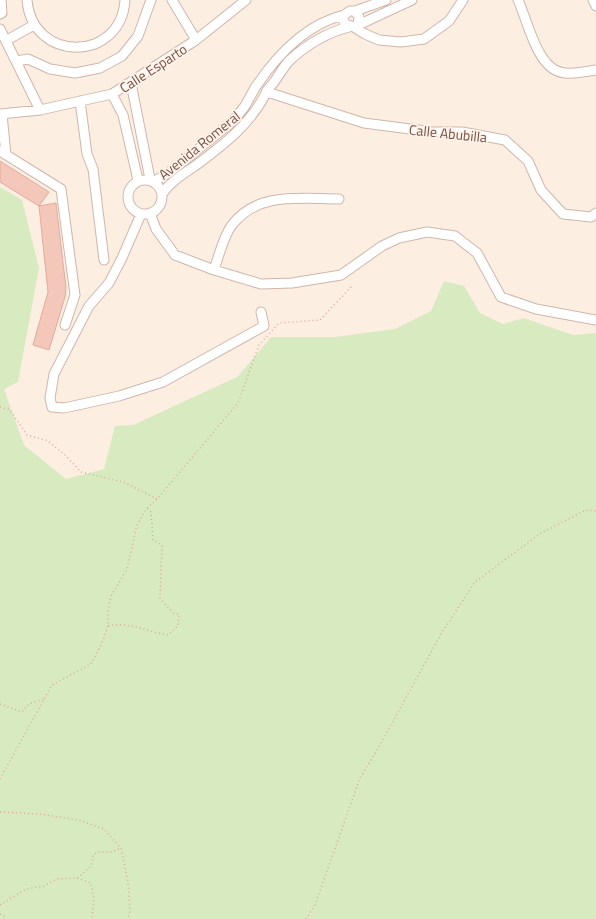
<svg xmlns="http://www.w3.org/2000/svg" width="596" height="919" viewBox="0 0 596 919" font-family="'Titillium Web',sans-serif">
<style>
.green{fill:#d8ebc0}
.building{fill:#f3c7b9;stroke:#e6aa99}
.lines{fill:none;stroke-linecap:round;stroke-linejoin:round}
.street-casing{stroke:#d0b6ac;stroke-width:11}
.path{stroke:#d8aa9c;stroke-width:1.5;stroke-dasharray:1 3;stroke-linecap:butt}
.street{stroke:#fff;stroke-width:9}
.labels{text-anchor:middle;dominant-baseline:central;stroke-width:3.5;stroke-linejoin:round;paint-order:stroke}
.street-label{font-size:14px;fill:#755148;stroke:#fff3e9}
</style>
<rect width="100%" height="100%" fill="#fdeee2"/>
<path class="green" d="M0 187 22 200 39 268 18 382 4 389 24 445 66 479 104 469 115 426 133 425 237 377 271 337H335L395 329 431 311 444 281 464 286 480 313 503 324 524 318 573 335 596 333V919H0Z"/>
<path class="building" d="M0 161 49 192 39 206 0 182Z
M56 203 66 288 65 297 49 350 33 345 48 292 39 206Z"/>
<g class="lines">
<g class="street-casing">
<path id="street" d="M27 0C32 63 121 63 125 0
M172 0 196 40
M518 0C528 21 537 71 565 73 575 74 586 72 596 70
M593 0 596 6
M355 11 386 0
M0 14 2 13 1 0
M358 24 359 17 355 11H350L344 15 343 19 345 24 354 27 412 0
M354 27 365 34 379 40 401 42 424 39 449 21 463 0
M0 29 40 110
M7 40 34 25
M17 61 28 59 50 69 75 73 100 68 122 56 138 36 151 0
M131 83 150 179
M257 85C278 54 307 24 344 15
M267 90C277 81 281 69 290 60 306 45 328 32 349 27
M267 92 364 123 433 132H462L505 140 528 161 541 190 563 214 591 217 596 213
M112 94 123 115 138 180
M80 101 87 154 93 169 104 260
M0 114 40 110 112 94 196 40 246 0
M2 114 6 155
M0 151 61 189 75 295 65 325
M128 197a17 17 0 1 1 34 0a17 17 0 1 1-34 0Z
M153 182 170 172 234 120 245 106 256 86
M162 194C170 182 183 174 195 166 223 145 250 125 266 93
M150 213 156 229 175 255 214 270 261 284 292 283 341 275 382 246 399 238 427 232 455 236 477 253 501 297 536 309 596 320
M141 214 122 258 109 283 89 306 54 374 50 398 52 407 64 408 119 396 163 382 264 326 261 312
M214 270C218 258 224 235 232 225 258 191 301 199 339 199"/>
</g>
<path class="path" d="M0 407 10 410 27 435 48 441 65 455 81 472 123 482 157 499
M108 626C127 621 148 632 168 635L178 626 179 614 173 613 160 598 162 545 153 540 151 512 147 508
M0 704 22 712 29 704 44 699
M0 779 52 685 91 664 102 643 108 626V611L111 596 127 569 137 525 147 508 157 499 238 403 259 345 279 323 320 320 352 286
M0 812 39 814 79 820 104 829 121 848 128 882 130 911 128 919
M77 878C86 871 94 867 93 855L98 852H111L121 848
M0 905 26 889 44 886 57 879 77 878 91 883 94 899 92 919
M0 914 5 916 4 919
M306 919 315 905 360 778 380 745 441 634 475 582 541 533 586 510 596 511"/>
<use href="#street" class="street"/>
</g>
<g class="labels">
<g class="street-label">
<text transform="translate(153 68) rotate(-33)">Calle Esparto</text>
<text transform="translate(448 133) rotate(6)">Calle Abubilla</text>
<text transform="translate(199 145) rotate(-39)">Avenida Romeral</text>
</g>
</g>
</svg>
